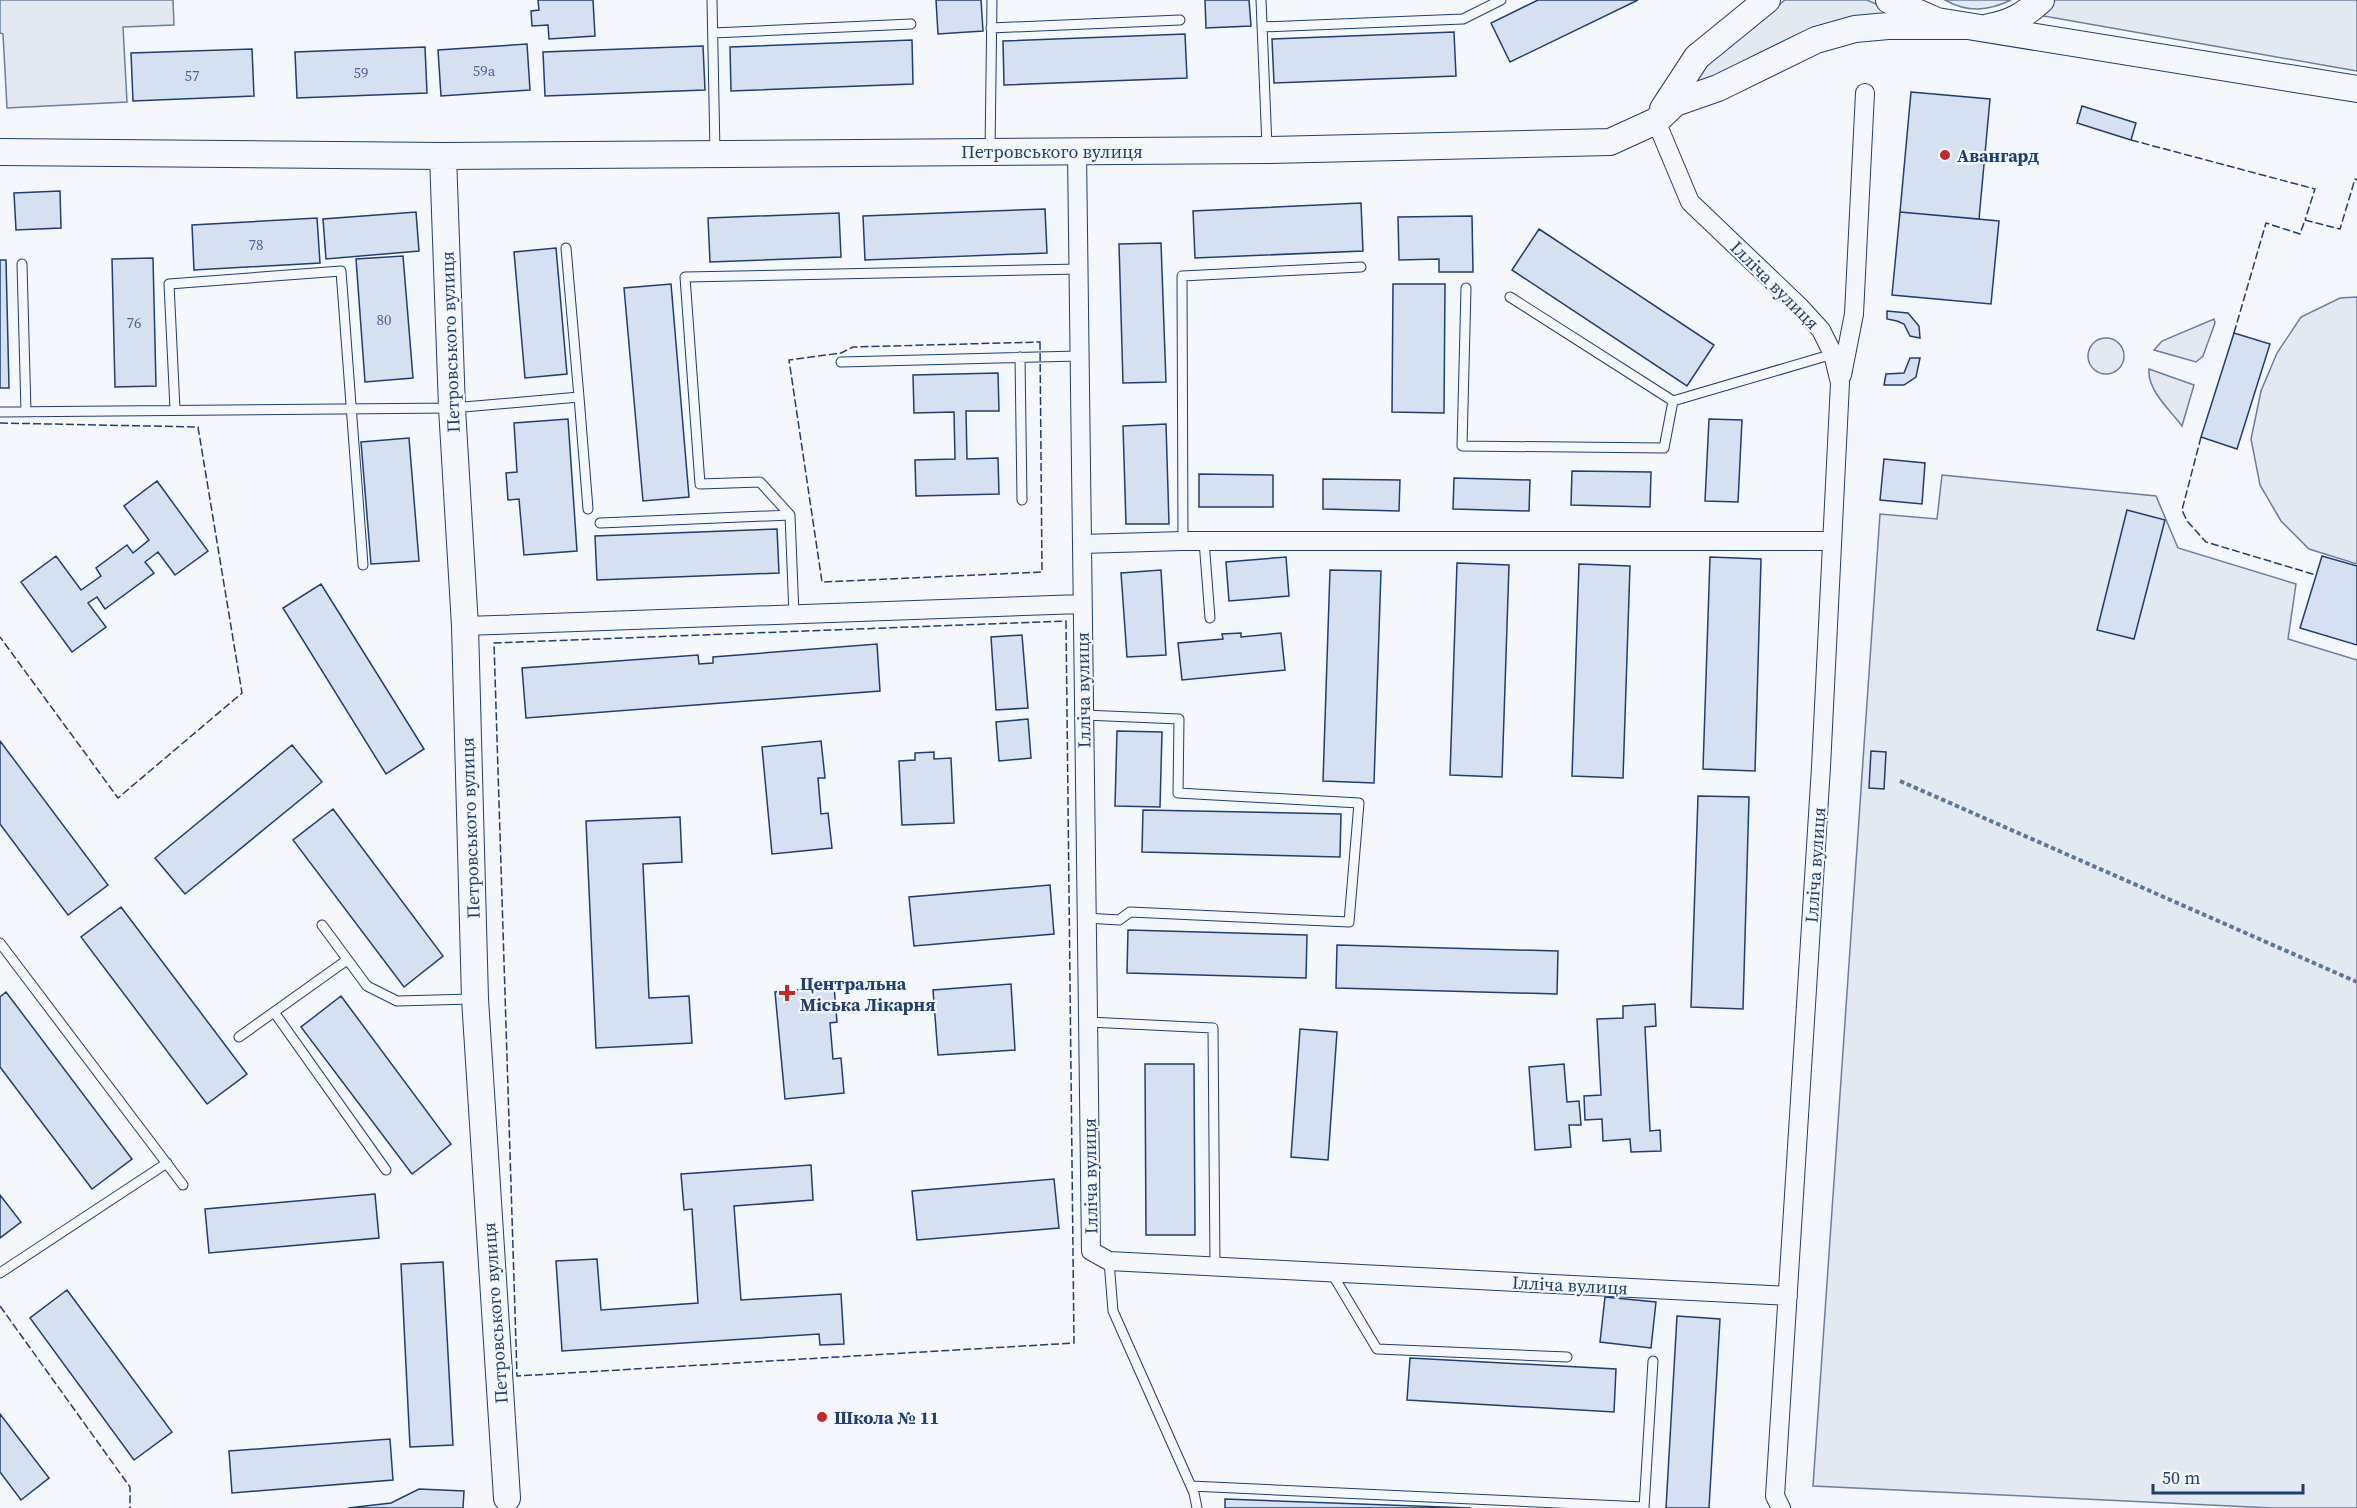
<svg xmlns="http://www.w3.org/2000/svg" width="2357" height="1508" viewBox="0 0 2357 1508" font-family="'Source Serif 4',serif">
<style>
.green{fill:#e3e9f0;stroke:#687fa3;stroke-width:1.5}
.parking{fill:#e3e8f0;stroke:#687fa3;stroke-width:1.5}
.building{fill:#d5e0f0;stroke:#1d3f73;stroke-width:1.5}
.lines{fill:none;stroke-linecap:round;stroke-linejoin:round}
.lane-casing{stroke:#1d3f73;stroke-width:11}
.street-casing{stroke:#1d3f73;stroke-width:20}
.secondary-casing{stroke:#1d3f73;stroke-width:28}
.path{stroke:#5e769c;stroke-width:4;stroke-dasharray:4.5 3;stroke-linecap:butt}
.lane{stroke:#f4f7fb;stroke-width:9}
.street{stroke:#f4f7fb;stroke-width:18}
.secondary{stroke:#f4f7fb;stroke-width:26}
.fence{stroke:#1d3f73;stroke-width:1.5;stroke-dasharray:8 3;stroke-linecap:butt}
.poi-dot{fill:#c62828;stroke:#f4f7fb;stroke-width:2}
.labels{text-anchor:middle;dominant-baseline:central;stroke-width:4.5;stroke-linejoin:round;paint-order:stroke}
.number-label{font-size:15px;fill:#4b6792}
.street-label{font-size:18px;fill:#1d3f73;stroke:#f4f7fb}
.poi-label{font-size:18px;font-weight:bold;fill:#1d3f73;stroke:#f4f7fb;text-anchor:start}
</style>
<rect width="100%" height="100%" fill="#f4f7fb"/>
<path class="green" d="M1785 0H1867L1906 17 1667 95Z
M1945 0H2011C1988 11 1968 13 1945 0Z
M2052 0H2357V71L2038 15Z
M2357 297V564L2309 549 2281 521 2260 485 2251 439 2261 391 2277 353 2301 317 2340 298Z
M2214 319 2215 323 2203 356 2196 362 2154 350 2162 341Z
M2088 356a18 18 0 1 1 36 0a18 18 0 1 1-36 0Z
M2149 369 2194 385 2182 426C2170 410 2147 390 2149 369Z
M1942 475 2156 496 2178 548 2296 584 2288 639 2357 660V1508H2272L1813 1486 1880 514 1937 519Z"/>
<path class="parking" d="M0 0H173L174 25 123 27 127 102 7 108 3 34 0 33Z"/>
<path class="building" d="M538 0H593L595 36 549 39 548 25 532 26 531 11 539 10Z
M936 0H981L983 31 938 34Z
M1205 0H1249L1251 26 1206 28Z
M1538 0H1638L1510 62 1491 23Z
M1454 32 1456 76 1274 83 1272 39Z
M1185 34 1187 78 1004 85 1003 41Z
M912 40 913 84 731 91 730 47Z
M527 44 530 90 441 96 438 50Z
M703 46 705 90 545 96 543 52Z
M425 47 427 93 297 98 295 52Z
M252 49 254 96 133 101 131 53Z
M1911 92 1990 99 1979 219 1900 212Z
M2082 106 2136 123 2131 140 2077 123Z
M60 191 61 228 16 230 14 193Z
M1361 203 1363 251 1195 258 1193 211Z
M1045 209 1047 253 865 260 863 216Z
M416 212 419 251 326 259 323 219Z
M1900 212 1999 221 1991 304 1892 295Z
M839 213 841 257 710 262 708 218Z
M1472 216 1473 272H1439V259L1399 260 1398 217Z
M317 218 320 263 194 270 192 225Z
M1539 229 1714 345 1687 386 1512 270Z
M1161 243 1166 382 1123 383 1119 244Z
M556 248 567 374 525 378 514 252Z
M403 256 413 378 365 382 356 259Z
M153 258 156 386 115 387 112 259Z
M0 260H6L9 388H0Z
M671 284 689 497 643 501 624 288Z
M1393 284H1445L1444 413 1392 412Z
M1887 311 1908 313 1919 326 1920 338 1910 336 1904 324 1897 321 1887 319Z
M2234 333 2270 344 2237 449 2201 437Z
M1910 358H1920L1916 377 1904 385H1884L1886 374 1904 373Z
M998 373 999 411H966L967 459 998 458 999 494 916 496 915 460 955 459 954 412 914 413 913 375Z
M568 419 577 551 524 555 519 499 508 500 506 473 517 472 514 423Z
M1709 419 1742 420 1738 502 1705 501Z
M1166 424 1169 524H1126L1123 426Z
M409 438 419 561 371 564 361 442Z
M1884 459 1925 463 1922 504 1880 500Z
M1572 471 1651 472 1650 507 1571 505Z
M1199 474 1273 475V507H1199Z
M1454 478 1530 480 1529 511 1453 509Z
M1323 479 1400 480 1399 511 1323 509Z
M157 481 208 551 175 575 158 552 145 562 154 573 105 609 97 597 88 603 106 627 72 652 21 582 56 556 81 590 101 576 96 568 127 545 133 553 149 540 124 506Z
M2127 510 2165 520 2134 639 2097 630Z
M777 529 779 573 597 580 595 536Z
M2322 556 2357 566V645L2300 628Z
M1286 557 1289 596 1229 601 1226 562Z
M1710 557 1761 559 1755 771 1703 769Z
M1457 563 1509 565 1502 777 1450 775Z
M1579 564 1630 566 1623 778 1572 776Z
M1161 570 1166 655 1127 657 1121 573Z
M1330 570 1381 571 1374 783 1323 781Z
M321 584 424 749 386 774 283 608Z
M1241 633V637L1281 633 1285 670 1182 680 1178 643 1223 639 1222 634Z
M1022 635 1028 708 996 710 991 637Z
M877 644 880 691 526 718 522 668 698 655 699 664 713 663V657Z
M1028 719 1031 758 999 761 996 722Z
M1117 731 1162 732 1160 807 1115 806Z
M0 741 108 885 68 915 0 824Z
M821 741 825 778H818L821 814 828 813 832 848 772 854 762 747Z
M292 745 322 782 185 894 155 858Z
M1871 751 1886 752 1884 789 1869 788Z
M934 752V759L951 758 954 823 902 825 899 761 915 760V753Z
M1698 796 1749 797 1743 1009 1691 1007Z
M333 809 443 956 404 987 293 840Z
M1143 810 1341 814 1340 857 1142 852Z
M680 817 682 862 643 864 649 998 689 996 692 1043 596 1048 586 821Z
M1050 885 1054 934 914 946 909 897Z
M121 907 247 1074 207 1104 81 937Z
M1128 930 1307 935 1306 978 1127 973Z
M1337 945 1558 951 1557 994 1336 988Z
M1011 984 1015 1050 938 1055 933 990Z
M834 986 837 1022 830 1023 833 1059 841 1058 844 1093 785 1099 775 992Z
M6 992 132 1159 92 1189 0 1067V997Z
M341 996 451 1144 412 1174 301 1027Z
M1655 1004 1656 1026 1645 1027 1650 1131 1660 1130 1661 1151 1631 1152 1630 1139 1603 1141 1602 1119 1585 1120 1584 1096 1601 1095 1597 1019 1623 1018V1006Z
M1300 1029 1337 1032 1328 1160 1291 1157Z
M1145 1064H1194L1195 1235H1146Z
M1564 1064 1567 1102 1579 1101 1581 1125H1569L1571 1147 1535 1150 1529 1067Z
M811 1165 813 1200 734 1206 741 1300 841 1294 844 1344 820 1345 819 1334 562 1351 556 1261 597 1259 601 1310 698 1303 692 1209 684 1210 681 1174Z
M1054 1179 1059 1228 917 1240 912 1191Z
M375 1194 379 1238 209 1253 205 1209Z
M0 1195 21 1222 0 1238Z
M443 1262 453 1445 410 1447 401 1264Z
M67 1290 172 1432 134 1460 30 1318Z
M1605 1297 1656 1302 1651 1348 1600 1342Z
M1677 1316 1720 1319 1709 1508H1666Z
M1410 1358 1616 1369 1614 1412 1407 1400Z
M0 1414 49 1478 21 1500 0 1472Z
M390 1439 393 1480 232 1493 229 1451Z
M419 1489 464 1491 463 1508H348L391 1503Z
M1225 1499 1471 1508H1225Z"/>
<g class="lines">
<g class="lane-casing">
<path id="lane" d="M712 0 715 152
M1261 0 1267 147
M1262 27 1463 19 1501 0
M991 28 1180 20
M713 33 911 24
M990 151 992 0
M566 248 579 397
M22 264 26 412
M1466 288 1462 446 1664 448 1673 401 1833 354
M1510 297 1673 401
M1020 357 1022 500
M841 362 1080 356
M175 409 169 284 341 271 363 565
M0 412 452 408 579 397 588 509
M790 515 760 482 700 484 685 277 1079 269
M600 523 790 515 794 615
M1183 541 1182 276 1361 267
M1204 541 1210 618
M1084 715 1179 719 1178 793 1359 803 1349 922 1130 912 1119 920 1086 918
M322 925 367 986 397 1001 472 999
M0 943 183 1185
M274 1012 386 1170
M1088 1022 1213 1028 1215 1266
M239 1037 347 960
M1109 1261 1113 1311 1194 1493 1197 1508
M1331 1272 1377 1349 1567 1357
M0 1273 167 1163
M1191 1486 1644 1507
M1644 1508 1653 1361"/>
</g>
<g class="street-casing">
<path id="street" d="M1656 121 1690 202 1800 307 1821 330 1833 354 1840 383 1821 767 1775 1496 1781 1508
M1077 152 1091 1251 1109 1261 1788 1296
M1842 375 1854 314 1865 93
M1082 544 1183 541H1831
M465 626 1082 604"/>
</g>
<g class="secondary-casing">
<path id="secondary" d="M1889 0 1937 21 2357 89
M1989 27C2011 23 2025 15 2041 0
M1663 109 1697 57 1767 0
M0 152 443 156 1267 150 1610 142 1656 121 1675 103 1718 88 1816 40 1855 29 1888 26H1964
M443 156 452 408 465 626 475 999 507 1498"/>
</g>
<path class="path" d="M1900 781 2357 982"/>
<use href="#lane" class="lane"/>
<use href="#street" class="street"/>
<use href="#secondary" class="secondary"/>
<path class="fence" d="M2131 140 2315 189 2305 220
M2234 333 2266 223 2300 234 2305 220 2340 229 2355 179 2357 180
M1040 342 1042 572 822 582 789 360 841 353 853 347Z
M0 423 198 427 242 693 118 798 0 637
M2201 437 2182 510 2187 521 2206 542 2316 575
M1066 621 1074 1343 517 1376 494 643Z
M0 1306 130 1487V1508"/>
</g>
<g class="poi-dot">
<circle cx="1945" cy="155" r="6"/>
<path d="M784 984h6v6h6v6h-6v6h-6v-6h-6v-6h6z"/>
<circle cx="822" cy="1417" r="6"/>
</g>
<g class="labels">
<g class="number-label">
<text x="484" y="70">59а</text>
<text x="361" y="72">59</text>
<text x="192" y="75">57</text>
<text x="256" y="244">78</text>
<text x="384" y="319">80</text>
<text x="134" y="322">76</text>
</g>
<g class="street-label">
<text x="1052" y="151">Петровського вулиця</text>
<text transform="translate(1775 285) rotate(45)">Ілліча вулиця</text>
<text transform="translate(450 342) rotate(-92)">Петровського вулиця</text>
<text transform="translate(1083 690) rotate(-91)">Ілліча вулиця</text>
<text transform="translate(470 828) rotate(-92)">Петровського вулиця</text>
<text transform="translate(1815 865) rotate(-86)">Ілліча вулиця</text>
<text transform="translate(1090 1176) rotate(-91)">Ілліча вулиця</text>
<text transform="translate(1570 1285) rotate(3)">Ілліча вулиця</text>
<text transform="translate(495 1313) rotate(-94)">Петровського вулиця</text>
</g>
<g class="poi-label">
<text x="1957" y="155">Авангард</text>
<text x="800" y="983">Центральна<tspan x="800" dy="21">Міська Лікарня</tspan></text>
<text x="834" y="1417">Школа № 11</text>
</g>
</g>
<path d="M2153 1484v9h150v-9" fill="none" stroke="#1d3f73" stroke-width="3"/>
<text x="2162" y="1484" font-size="18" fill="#1d3f73" stroke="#f4f7fb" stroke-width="4.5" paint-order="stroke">50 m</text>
</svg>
